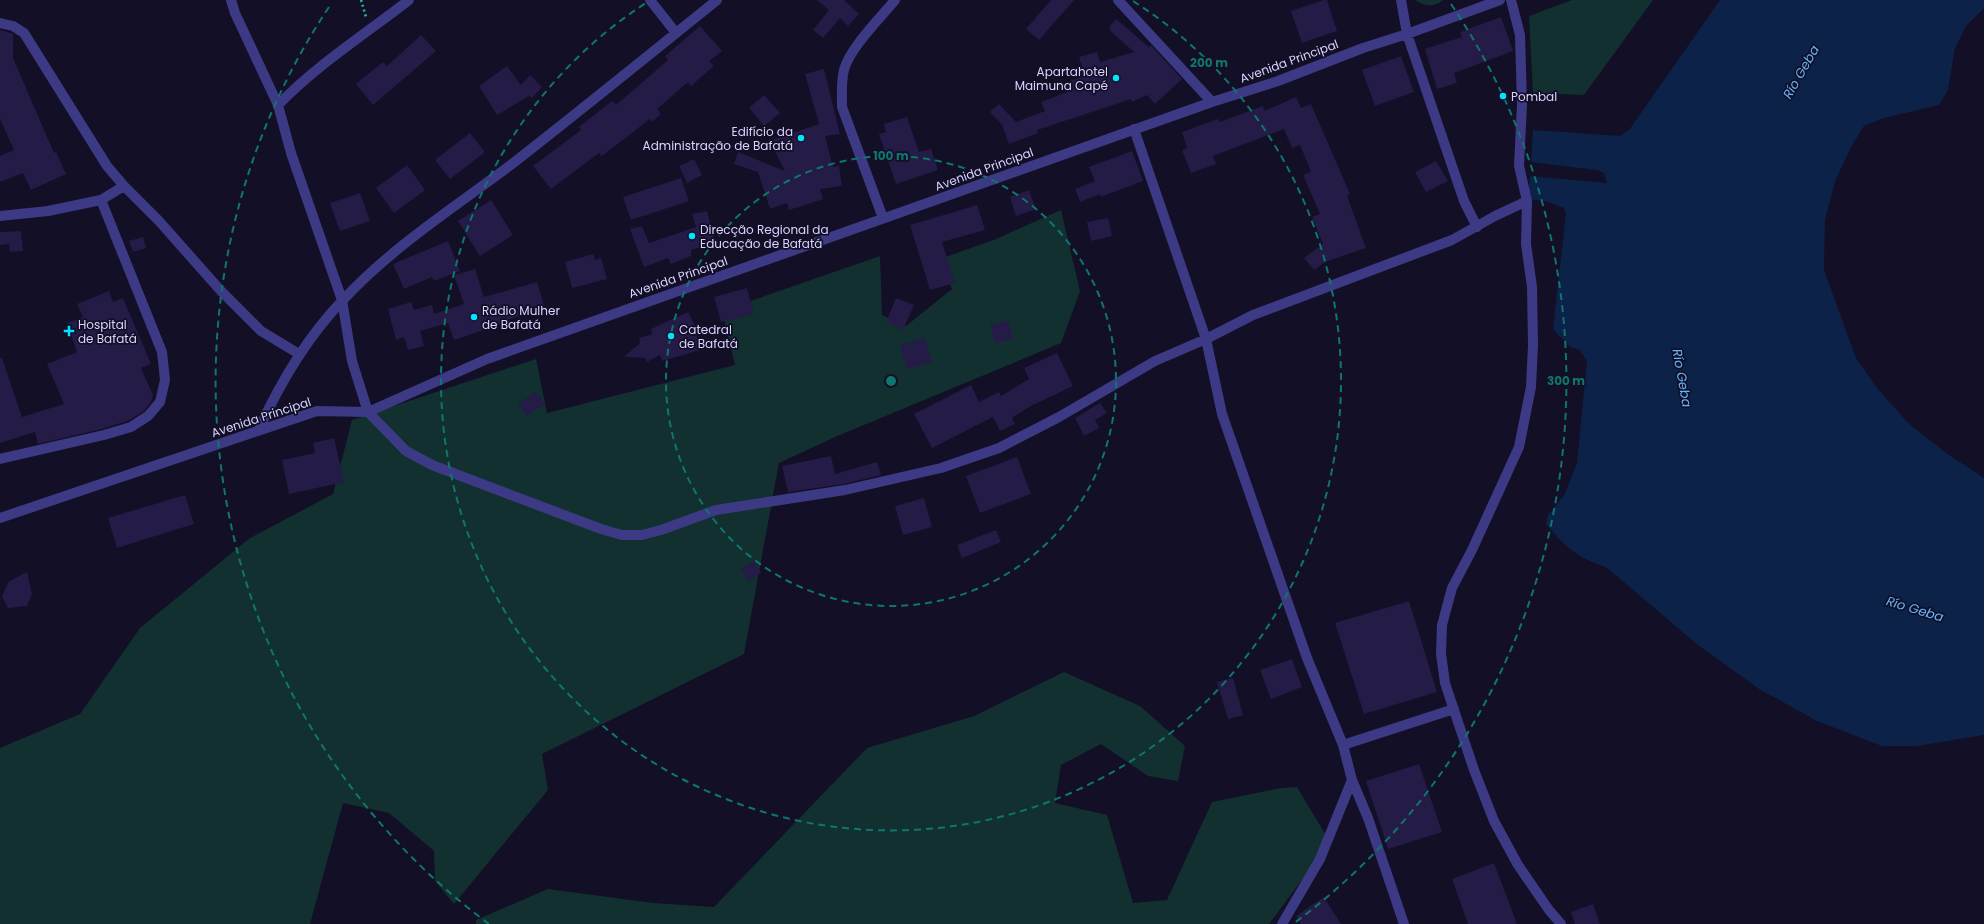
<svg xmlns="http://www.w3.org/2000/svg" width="1984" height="924" viewBox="0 0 1984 924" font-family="Poppins,sans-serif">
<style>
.green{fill:#12302f}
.water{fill:#0c2248}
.building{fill:#241b47}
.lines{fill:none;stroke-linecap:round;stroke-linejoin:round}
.path{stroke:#2fb8b0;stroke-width:2.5;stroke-dasharray:2 3;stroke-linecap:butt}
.minor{stroke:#3d3a85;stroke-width:10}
.ring{fill:none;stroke:#0f766e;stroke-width:2;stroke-dasharray:7 5}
.poi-dot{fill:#00e5ff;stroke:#130f26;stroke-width:1.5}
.labels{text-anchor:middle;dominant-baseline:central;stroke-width:3.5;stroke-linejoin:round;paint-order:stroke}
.street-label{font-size:12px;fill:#d9d4ff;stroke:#130f26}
.poi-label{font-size:12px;fill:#d9d4ff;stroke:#130f26;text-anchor:start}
.water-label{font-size:13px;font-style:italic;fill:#62b6ff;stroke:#130f26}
.centre{fill:#0f766e;stroke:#130f26;stroke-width:2}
.ring-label{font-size:12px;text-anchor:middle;font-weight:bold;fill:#0f766e;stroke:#130f26;stroke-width:3.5;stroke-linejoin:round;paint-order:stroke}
</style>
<rect width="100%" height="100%" fill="#130f26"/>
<path class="green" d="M1415 0H1443C1434 8 1424 6 1415 0Z
M1572 0H1653L1584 95 1533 93 1529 16Z
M1061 210 1080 291 1061 343 835 437 779 463 744 654 542 754 548 790 454 904 435 881 434 851 389 813 343 803 310 924H0V748L80 714 140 628 250 538 333 494 352 420 536 359 547 413 735 365 722 311 880 256 882 315 906 326 952 289 940 259 996 239Z
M1064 672 1140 706 1185 746 1178 781 1148 776 1101 744 1061 765 1055 803 1107 815 1133 903 1167 900 1212 802 1281 788 1297 787 1330 842 1269 924H476V920L548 889 653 903 714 907 867 748 974 716Z"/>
<path class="water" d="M1720 0H1984V8L1966 26 1955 48 1948 90 1939 105 1884 118 1864 126 1852 145 1835 181 1825 220 1824 270 1856 358 1877 388 1909 424 1949 455 1984 478V735L1917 746H1882L1817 721 1759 689 1698 645 1606 567C1578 558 1565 547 1546 524L1548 515 1565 494 1577 463 1587 361 1580 350 1570 347 1553 329 1566 214 1564 208 1546 201 1528 199 1530 176 1607 183 1604 173 1597 170 1531 162 1533 130 1620 136 1629 130Z"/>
<path class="building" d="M817 0H844L859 14 848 26 840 18 823 38 813 30 829 10Z
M1051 0H1074L1039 40 1026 29Z
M1324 0H1327L1337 31 1302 43 1291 11Z
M1501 17 1513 51 1454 73 1457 83 1437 89 1425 49 1462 37 1460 32Z
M1116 19 1149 47 1151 45 1182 79 1155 104 1147 95 1132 102 1131 99 1037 130 1038 133 1009 144 1002 125 990 112 999 104 1016 122 1045 111 1041 102 1070 91 1067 82 1085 76 1079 57 1097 52 1100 62 1134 52 1110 31V26Z
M700 26 722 51 709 61 714 66 691 86 688 82 657 109 661 114 652 122 650 119 602 156 599 153 551 189 533 166 581 130 579 127 612 101 616 105 668 60 665 56Z
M0 30 13 34V58L54 153 56 152 66 174 31 190 23 173 0 182V156L14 150 0 119Z
M421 35 436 51 373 105 356 84 383 62 387 66Z
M1401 56 1414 92 1375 106 1362 70Z
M507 66 521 85 530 75 542 87 532 98 529 96 497 115 479 86Z
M824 69 840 134 825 136 833 167 839 166 842 186 820 189 823 199 789 210 787 203 770 209 758 172 734 164 738 152 785 171 772 145V140L819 124 805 74Z
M764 95 780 113 764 126 749 108Z
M1296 97 1301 108 1311 104 1350 194 1347 196 1366 248 1325 262 1314 270 1304 258 1323 244 1312 217 1320 214 1303 175 1311 172 1300 145 1292 148 1284 129 1213 156 1216 164 1191 173 1182 150 1187 148 1182 132 1218 119 1220 122 1263 106 1264 111Z
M907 117 919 152 931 149 938 170 896 184 879 134 886 132 884 124Z
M470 133 485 152 450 179 435 160Z
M1132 151 1143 181 1101 197 1100 194 1080 202 1075 189 1095 181 1089 167Z
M694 159 702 175 687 183 679 166Z
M1436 161 1448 181 1426 192 1415 172Z
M407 165 425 190 394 213 376 188Z
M681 178 689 201 631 220 623 197Z
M1029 190 1036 209 1016 216 1010 197Z
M360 193 370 221 340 231 330 203Z
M491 200 513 235 480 256 458 221Z
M977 205 985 230 942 242 955 283 930 290 910 225Z
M707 211 715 243 691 250V256L671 264 668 258 644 267 630 229 642 226 649 243 696 227 692 214Z
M1108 218 1112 236 1091 241 1087 222Z
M21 231 23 251 10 252 9 244 0 245V232Z
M143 237 146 248 133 252 129 241Z
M448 241 460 271 434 281 432 277 404 289 393 264Z
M593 254 595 260 601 258 607 279 572 288 565 262Z
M475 269 484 297 537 282 545 309 503 321 504 323 454 340 448 323 420 331 424 346 408 350 404 337 396 340 388 309 411 302 414 310 432 305 434 314 464 304 454 275Z
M747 288 754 314 721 322 714 297Z
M109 291 113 302 123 298 151 364 141 368 153 395 151 402 144 411 130 420 102 429 38 444 35 432 0 443V358H2L22 417 64 404 47 364 77 352 67 323 83 317 77 304Z
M896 298 914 305 903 330 886 322Z
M688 312 697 330V343L700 350 662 361 660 355 647 362 645 358 624 357 640 343 639 338 652 334 651 329Z
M1008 321 1013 339 995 343 990 325Z
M925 338 932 362 907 369 900 345Z
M1057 353 1073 386 1029 407 1012 418 1015 424 1000 431 993 417 932 448 914 414 971 385 979 402 999 392 1001 396 1029 379 1024 368Z
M536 392 545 404 527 416 518 404Z
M1100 403 1107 413 1095 420 1099 428 1084 436 1075 418Z
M334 438 344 482 289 494 282 460 315 453 313 443Z
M831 456 835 474 877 462 881 475 844 484 788 492 782 466Z
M1017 457 1031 494 980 513 966 476Z
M185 495 194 524 117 548 108 518Z
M924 498 932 527 903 535 895 506Z
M996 530 1001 542 962 558 957 545Z
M754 561 761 573 748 581 741 569Z
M27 572 32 594 27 606 8 608 2 597 8 582Z
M1409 601 1437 692 1364 714 1335 623Z
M1292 659 1302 687 1271 699 1260 670Z
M1233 678 1243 715 1228 719 1217 682Z
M1419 764 1442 832 1388 849 1366 781Z
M1494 863 1517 924H1468L1452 879Z
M1324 897 1341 924H1301L1296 916Z
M1593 904 1600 924H1575L1571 912Z"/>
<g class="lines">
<path class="path" d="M361 0 366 17"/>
<path class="minor" d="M231 0 235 13 278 105 291 153 342 300 352 361 368 412 406 451 432 465 601 529 622 535H642L661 530 716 510 845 490 941 468 999 448 1059 417 1155 361 1206 339 1253 315 1452 240 1495 216 1527 201
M650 0 676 33
M1118 0 1212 102
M1401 0 1407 34 1464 201 1477 227
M1511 0 1520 35 1522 104 1519 166 1527 201 1526 244 1532 287 1533 345 1531 387 1519 447 1472 550 1452 588 1442 625 1441 654 1445 683 1474 770 1494 821 1518 865 1549 910 1561 924
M0 23 13 26 24 33 107 166 124 186 159 221 221 291 261 331 299 354
M278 105C318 64 364 35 409 0
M1134 129 1206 339 1222 414 1307 658 1343 745 1352 780 1368 818 1404 924
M0 216 48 211 101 200
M883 218 842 107C842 94 841 82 844 70 849 49 881 17 895 0
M258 431C280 383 306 338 343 300 392 247 455 207 512 164 581 110 649 55 717 0
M0 459 104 435 131 427 148 416 160 402 165 380 162 352 101 200 124 186
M0 518 317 411 368 412 487 359 1212 102 1278 81 1363 48 1407 34 1500 0
M1343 745 1454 709
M1282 924 1320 859 1352 780"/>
</g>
<g class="ring">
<circle cx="891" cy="381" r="225"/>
<path d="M1133 1A450 450 0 1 1 649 1"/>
<path d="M489 924A675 675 0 0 1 331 4M1451 4A675 675 0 0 1 1293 924"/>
</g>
<g class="poi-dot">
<circle cx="1116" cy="78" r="4"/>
<circle cx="1503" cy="96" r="4"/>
<circle cx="801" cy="138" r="4"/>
<circle cx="692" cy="236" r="4"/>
<circle cx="474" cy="317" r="4"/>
<path d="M67 325h4v4h4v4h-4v4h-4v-4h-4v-4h4z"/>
<circle cx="671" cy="336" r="4"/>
</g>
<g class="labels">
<g class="street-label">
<text transform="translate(1289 61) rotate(-20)">Avenida Principal</text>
<text transform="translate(984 169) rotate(-20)">Avenida Principal</text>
<text transform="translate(678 277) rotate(-19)">Avenida Principal</text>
<text transform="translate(261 417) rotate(-18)">Avenida Principal</text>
</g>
<g class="poi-label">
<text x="1108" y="71" text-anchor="end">Apartahotel<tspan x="1108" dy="14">Maimuna Capé</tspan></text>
<text x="1511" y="96">Pombal</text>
<text x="793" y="131" text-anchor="end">Edifício da<tspan x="793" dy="14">Administração de Bafatá</tspan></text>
<text x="700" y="229">Direcção Regional da<tspan x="700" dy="14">Educação de Bafatá</tspan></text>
<text x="482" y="310">Rádio Mulher<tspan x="482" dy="14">de Bafatá</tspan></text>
<text x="78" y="324">Hospital<tspan x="78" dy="14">de Bafatá</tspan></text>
<text x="679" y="329">Catedral<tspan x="679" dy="14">de Bafatá</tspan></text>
</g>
<g class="water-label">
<text transform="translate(1801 72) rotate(-60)">Río Geba</text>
<text transform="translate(1682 378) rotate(80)">Río Geba</text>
<text transform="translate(1915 609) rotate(17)">Río Geba</text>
</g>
</g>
<circle cx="891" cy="381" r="6" class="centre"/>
<g class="ring-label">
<text x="1209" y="67">200 m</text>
<text x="891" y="160">100 m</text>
<text x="1566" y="385">300 m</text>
</g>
</svg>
